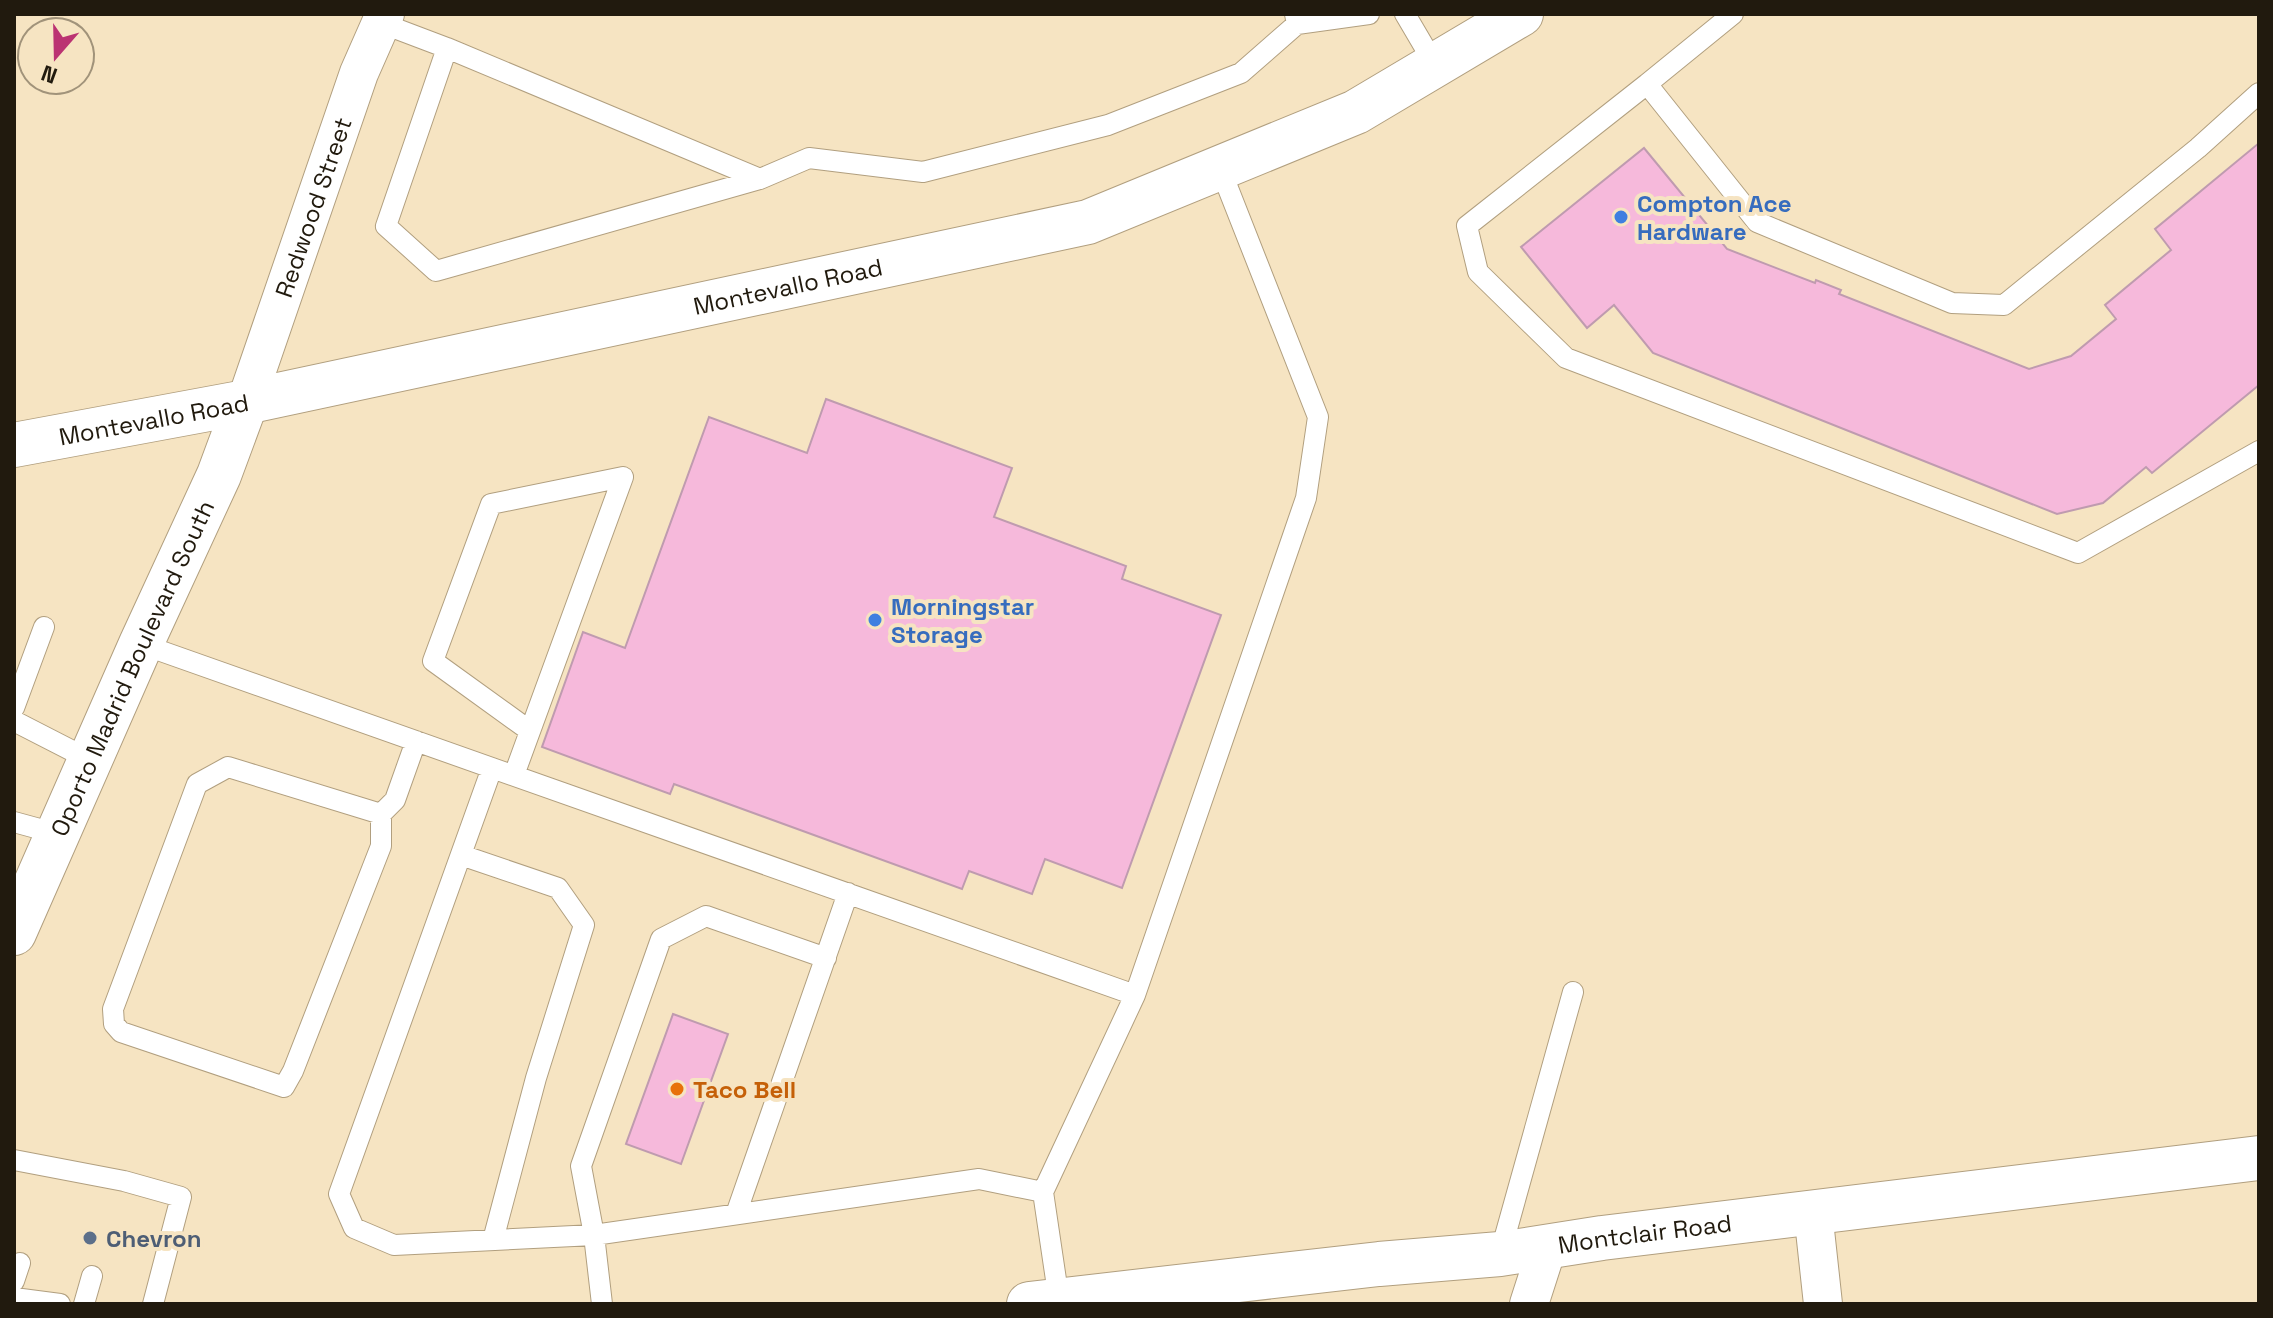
<svg xmlns="http://www.w3.org/2000/svg" width="2273" height="1318" viewBox="0 0 2273 1318" font-family="'Space Grotesk',sans-serif">
<style>
.building{fill:#f6b9db;stroke:#bf9baf;stroke-width:2}
.lines{fill:none;stroke-linecap:round;stroke-linejoin:round}
.lane-casing{stroke:#b19f7f;stroke-width:22}
.street-casing{stroke:#b19f7f;stroke-width:40}
.secondary-casing{stroke:#b19f7f;stroke-width:46}
.lane{stroke:#fff;stroke-width:20}
.street{stroke:#fff;stroke-width:38}
.secondary{stroke:#fff;stroke-width:44}
.shop-dot{fill:#3f7fe0;stroke:#f6e4c2;stroke-width:3}
.food-dot{fill:#e8710a;stroke:#f6e4c2;stroke-width:3}
.service-dot{fill:#5c6f8a;stroke:#f6e4c2;stroke-width:3}
.labels{text-anchor:middle;dominant-baseline:central;stroke-width:8;stroke-linejoin:round;paint-order:stroke}
.shop-label{font-size:24px;font-weight:bold;fill:#366cbe;stroke:#f6e4c2;text-anchor:start}
.street-label{font-size:24px;fill:#211a0e;stroke:#f6e4c2}
.food-label{font-size:24px;font-weight:bold;fill:#c56008;stroke:#f6e4c2;text-anchor:start}
.service-label{font-size:24px;font-weight:bold;fill:#4e5e75;stroke:#f6e4c2;text-anchor:start}
</style>
<rect width="100%" height="100%" fill="#f6e4c2"/>
<path class="building" d="M2259 143V385L2152 473 2146 467 2103 503 2057 514 1653 353 1614 305 1587 328 1521 247 1644 148 1727 249 1815 283 1816 280 1841 290 1839 294 2029 369 2071 356 2116 319 2105 305 2171 250 2155 229Z
M826 399 1012 468 994 517 1126 566 1122 579 1221 615 1122 888 1045 859 1032 894 969 871 962 889 674 784 670 794 542 747 583 632 625 648 709 417 807 453Z
M673 1014 728 1034 681 1164 626 1144Z"/>
<g class="lines">
<g class="lane-casing">
<path id="lane" d="M1405 14 1435 65
M1733 14 1647 84 1757 222 1952 303 2004 305 2198 148 2259 93
M381 23 447 48 760 179 809 158 923 172 1108 125 1241 73 1297 24 1295 14
M1297 24 1369 14
M447 48 386 226 436 271 760 179
M1647 84 1467 226 1478 272 1566 358 2078 553 2259 451
M141 644 1135 995 1306 498 1318 417 1220 168
M14 708 44 627
M14 721 90 760
M492 768 339 1194 354 1228 394 1245 594 1235 979 1179 1043 1192
M514 775 623 477 491 504 433 661 530 731
M381 814V846L293 1071 284 1087 121 1032 114 1024 113 1009 197 784 228 767 381 814 395 800 416 741
M14 822 58 834
M461 855 558 888 584 925 536 1078 493 1240
M14 1160 124 1181 181 1197 153 1304
M736 1214 848 893
M1500 1254 1573 992
M14 1281 20 1263
M14 1298 60 1304
M1059 1300 1043 1192 1135 995
M84 1304 92 1276
M602 1304 594 1235 581 1166 661 939 706 916 826 958"/>
</g>
<g class="street-casing">
<g id="street">
<path id="s1" d="M246 402 359 73 385 14"/>
<path d="M1813 1212 1823 1304"/>
<path d="M1529 1304 1547 1248"/>
</g>
</g>
<g class="secondary-casing">
<g id="secondary">
<path id="s2" d="M14 445 246 402 1088 222 1356 112 1521 14"/>
<path id="s3" d="M14 933 141 644 219 475 246 402"/>
<path id="s4" d="M1029 1304 1379 1264 1500 1254 1602 1238 2259 1158"/>
</g>
</g>
<use href="#lane" class="lane"/>
<use href="#street" class="street"/>
<use href="#secondary" class="secondary"/>
</g>
<g class="shop-dot">
<circle cx="1621" cy="217" r="8"/>
<circle cx="875" cy="620" r="8"/>
</g>
<circle class="food-dot" cx="677" cy="1089" r="8"/>
<circle class="service-dot" cx="90" cy="1238" r="8"/>
<g class="labels">
<g class="shop-label">
<text x="1637" y="203">Compton Ace<tspan x="1637" dy="28">Hardware</tspan></text>
<text x="891" y="606">Morningstar<tspan x="891" dy="28">Storage</tspan></text>
</g>
<g class="street-label">
<text stroke="none"><textPath href="#s1" startOffset="206">Redwood Street</textPath></text>
<text stroke="none"><textPath href="#s2" startOffset="790">Montevallo Road</textPath></text>
<text stroke="none"><textPath href="#s2" startOffset="142">Montevallo Road</textPath></text>
<text stroke="none"><textPath href="#s3" startOffset="290">Oporto Madrid Boulevard South</textPath></text>
<text stroke="none"><textPath href="#s4" startOffset="620">Montclair Road</textPath></text>
</g>
<g class="food-label">
<text x="693" y="1089">Taco Bell</text>
</g>
<g class="service-label">
<text x="106" y="1238">Chevron</text>
</g>
</g>
<rect width="2273" height="1318" fill="none" stroke="#211a0e" stroke-width="32"/>
<g transform="translate(56 56) rotate(200)"><circle r="38" fill="#f6e4c2" stroke="#a1937a" stroke-width="2"/>
<path d="M0-6L14 30L0 20L-14 30Z" fill="#bb3372"/>
<text y="-12" font-size="22" font-weight="bold" text-anchor="middle" fill="#211a0e">N</text>
</g>
</svg>
